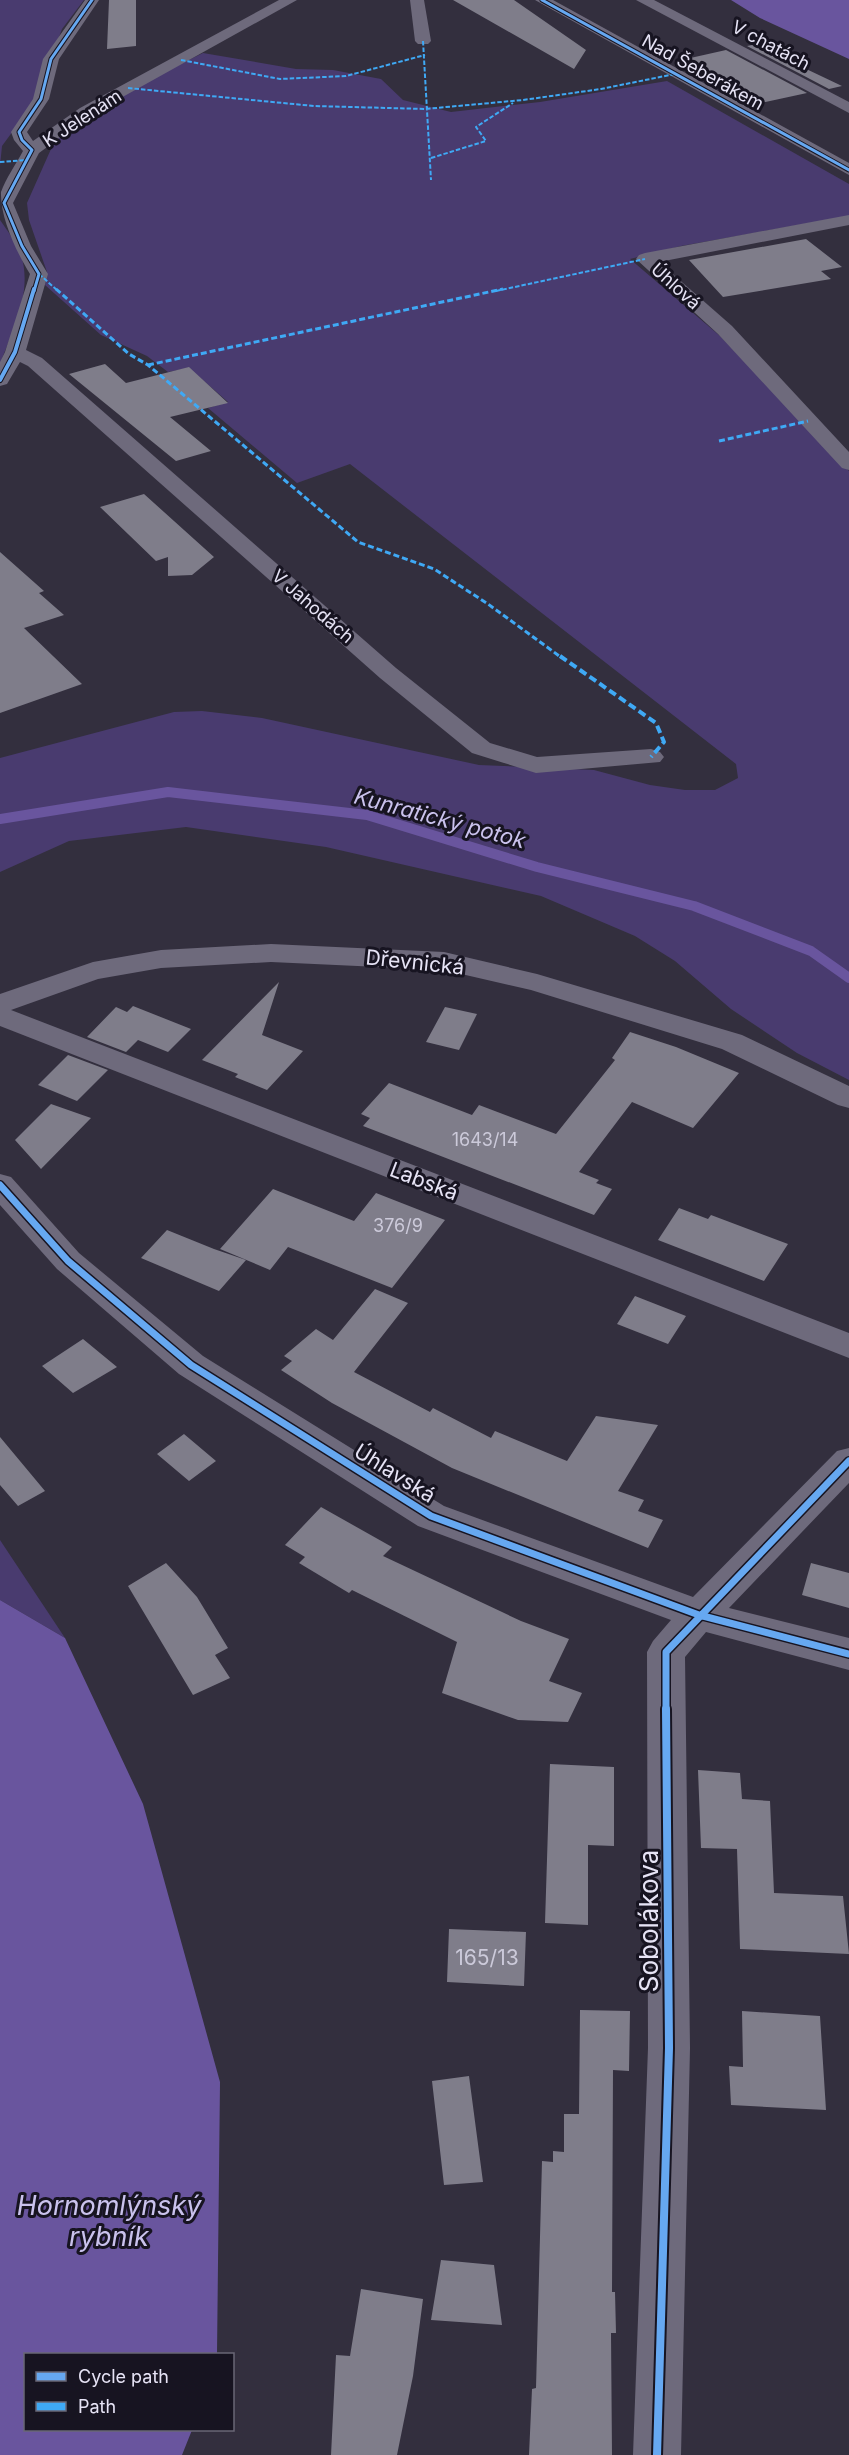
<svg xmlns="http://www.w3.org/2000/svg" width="849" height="2455" viewBox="0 0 849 2455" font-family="Inter,sans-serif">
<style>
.green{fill:#493b6f}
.water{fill:#69559e}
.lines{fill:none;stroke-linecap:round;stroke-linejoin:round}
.stream{stroke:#69559e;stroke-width:10}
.building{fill:#7f7d8a}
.street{fill:#6e6a7c;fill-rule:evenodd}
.quiet-far2{stroke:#3fa9f5;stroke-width:2;stroke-dasharray:4.5 2;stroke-linecap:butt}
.quiet-far1{stroke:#3fa9f5;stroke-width:3;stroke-dasharray:6 3;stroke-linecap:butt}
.quiet{stroke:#3fa9f5;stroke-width:4;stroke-dasharray:8 4;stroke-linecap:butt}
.cycleway-far3-casing{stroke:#171421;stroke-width:5}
.cycleway-far2-casing{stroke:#171421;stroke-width:6}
.cycleway-far1-casing{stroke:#171421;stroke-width:10}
.cycleway-casing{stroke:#171421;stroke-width:12}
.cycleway-far3{stroke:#66a8f1;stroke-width:3}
.cycleway-far2{stroke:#66a8f1;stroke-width:4}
.cycleway-far1{stroke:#66a8f1;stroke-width:7}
.cycleway{stroke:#66a8f1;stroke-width:8}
.labels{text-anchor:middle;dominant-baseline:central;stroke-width:6;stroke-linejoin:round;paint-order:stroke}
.far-street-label{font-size:18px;fill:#e6e3f5;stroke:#171421}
.number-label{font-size:18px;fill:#cccada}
.street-label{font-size:21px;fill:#e6e3f5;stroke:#171421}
.near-number-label{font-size:21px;fill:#cccada}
.water-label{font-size:22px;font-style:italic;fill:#cac2ed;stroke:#171421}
.near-street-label{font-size:26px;fill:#e6e3f5;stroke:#171421}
.near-water-label{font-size:27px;font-style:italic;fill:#cac2ed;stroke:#171421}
</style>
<rect width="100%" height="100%" fill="#332f3e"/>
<path class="green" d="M0 0H84L62 29 35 101 2 146 0 166Z
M203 53 296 69 333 70 381 79 403 100 451 112 540 102 667 81 849 184V216L681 246 630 259 720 336 849 471V1080L797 1053 731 1009 675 961 635 936 541 896 326 847 186 827 69 841 0 872V758L174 712 202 711 262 718 479 765 594 770 650 785 685 790H715L738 778 736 764 350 464 297 483 208 408 228 402 189 368 168 372 147 356 101 335 45 285 47 272 29 220 27 203 55 140 85 117 156 76Z
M0 220C7 230 15 241 20 252 34 290 13 329 0 364Z
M0 1540 65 1638 0 1600Z"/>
<path class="water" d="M731 0H849V59L760 18Z
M0 1600 65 1638 143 1804 220 2082 217 2354H26V2430H192L182 2455H0Z"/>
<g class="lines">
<path class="stream" d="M0 819 168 792 367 815 537 867 694 906 811 951 849 978"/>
</g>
<path class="building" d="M109 0H136V46L107 49Z
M453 0H514L586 50 574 69Z
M762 43 807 66 802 67 842 86 829 89 747 46Z
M726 50 807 93 756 104 677 61Z
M806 239 842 267 821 271 831 279 723 297 689 260Z
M105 364 126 383 189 367 228 403 170 417 211 451 176 461 69 374Z
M144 494 214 557 192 575 168 576V557L156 561 100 507Z
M0 552 44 591 39 593 64 615 24 628 82 684 0 713Z
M279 982 262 1035 303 1051 267 1090 235 1077 238 1074 202 1060Z
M133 1006 191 1029 168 1052 138 1040 126 1052 87 1037 116 1007 127 1012Z
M445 1007 477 1014 459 1050 426 1042Z
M630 1032 676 1047 739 1073 693 1128 632 1102 579 1172 599 1180 596 1183 612 1189 594 1215 363 1126 370 1118 361 1114 389 1083 472 1115 479 1105 556 1134 615 1060 612 1058Z
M68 1055 108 1070 77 1101 38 1085Z
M51 1104 91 1118 41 1169 15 1140Z
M273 1189 354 1221 376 1193 445 1220 392 1288 288 1247 270 1270 220 1249Z
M679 1208 708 1219 711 1215 788 1244 764 1281 658 1240Z
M167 1230 214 1249 246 1260 219 1291 141 1258Z
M375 1289 408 1303 354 1372 430 1412 433 1408 491 1438 495 1431 567 1461 596 1416 658 1425 618 1491 644 1500 638 1511 663 1520 648 1548 452 1468 332 1403 281 1370 292 1361 284 1356 316 1329 333 1340Z
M635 1296 686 1316 668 1344 617 1324Z
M83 1339 117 1367 73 1393 42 1366Z
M184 1434 216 1461 189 1481 157 1454Z
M0 1437 45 1491 18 1506 0 1485Z
M321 1507 392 1547 383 1556 521 1621 569 1639 549 1681 582 1693 568 1722 518 1720 442 1693 457 1642 352 1590 349 1593 299 1563 305 1557 285 1545Z
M166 1563 197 1597 228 1648 215 1655 230 1678 193 1695 128 1586Z
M811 1563 849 1573V1608L802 1595Z
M550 1764 614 1767V1846L588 1845V1925L545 1923Z
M698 1770 740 1773 742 1799 770 1801 774 1893 843 1896 849 1954 740 1949 737 1849 701 1848Z
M449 1929 526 1932 524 1986 447 1982Z
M580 2010 630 2011 629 2071 613 2070 612 2292H615L616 2333H611L612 2455H529L532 2389 536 2388 542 2161 553 2162V2151L564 2152V2114H579Z
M742 2011 820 2016 826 2110 731 2105 729 2066 743 2067Z
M469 2076 483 2182 444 2185 432 2081Z
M441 2260 494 2265 502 2325 431 2320Z
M361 2289 423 2299 413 2376 397 2455H331L336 2355 350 2356Z"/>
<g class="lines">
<path class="street" d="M85 0H99L59 59 49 99 27 132 33 141 80 108 279 0H297L92 114 39 153 13 203 31 246 48 274 26 350 42 358 396 668 490 743 537 757 651 749 660 752 664 757 660 762 536 773 472 753 380 678 28 366 20 362 7 384 0 386V362L5 352 30 274C17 253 0 218 1 192 6 178 16 164 23 151L14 140 11 132 33 99 43 59Z
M410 0H424L431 41 428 44H418L415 41Z
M535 0H553L849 163V175Z
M636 0H654L849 102V113Z
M849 215V225L659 262 732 326 849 452V470L842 468 718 334 636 259 639 255 645 253Z
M271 944 444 952 537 974 742 1035 849 1086V1108L838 1105 722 1049 531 990 444 970 271 962 161 968 98 979 11 1010 849 1333V1358L0 1026V994L93 962 161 950Z
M0 1174 11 1177 79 1253 203 1356 444 1506 693 1597 837 1451 849 1448V1483L729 1608 849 1638V1670L706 1632 685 1657 690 2048 681 2455H633L648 2048 647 1652 653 1641 671 1620 418 1526 179 1374 57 1269 0 1205Z"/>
<path class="quiet-far2" d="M423 41 431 180
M181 60 280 79 346 76 425 55
M128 88 314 106 425 109 523 100 601 89 675 74
M431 158 486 141 476 127 513 103
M0 162 27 160
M39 274 58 291
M496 291 645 259"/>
<path class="quiet-far1" d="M56 289 129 354 148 365 358 542 434 569 488 604 562 658
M148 365 503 289
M719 441 808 421"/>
<path class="quiet" d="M560 656 656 723 664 742 651 757"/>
<g class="cycleway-far3-casing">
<path id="cycleway-far3" d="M542 0 849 170
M34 291 39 274 22 246 4 203 32 150 22 140 19 132 41 99 51 59 92 0"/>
</g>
<g class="cycleway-far2-casing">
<path id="cycleway-far2" d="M0 380 15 352 34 289"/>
</g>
<g class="cycleway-far1-casing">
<path id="cycleway-far1" d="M0 1185 68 1261 191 1365 431 1516 699 1615 849 1654
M666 1711V1652L849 1461"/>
</g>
<g class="cycleway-casing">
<path id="cycleway" d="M657 2455 669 2048 666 1709"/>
</g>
<use href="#cycleway-far3" class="cycleway-far3"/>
<use href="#cycleway-far2" class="cycleway-far2"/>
<use href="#cycleway-far1" class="cycleway-far1"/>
<use href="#cycleway" class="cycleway"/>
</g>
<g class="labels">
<g class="far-street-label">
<text transform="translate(771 45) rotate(28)">V chatách</text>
<text transform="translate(703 72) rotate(29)">Nad Šeberákem</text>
<text transform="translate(82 118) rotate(-33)">K Jelenám</text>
<text transform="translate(676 286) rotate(42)">Úhlová</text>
<text transform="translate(313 606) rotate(41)">V Jahodách</text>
</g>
<g class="number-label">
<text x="485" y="1139">1643/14</text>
<text x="398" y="1225">376/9</text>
</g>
<g class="street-label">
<text transform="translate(415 962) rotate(6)">Dřevnická</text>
<text transform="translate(424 1181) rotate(21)">Labská</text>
<text transform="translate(395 1473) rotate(32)">Úhlavská</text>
</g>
<g class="near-number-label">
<text x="487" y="1957">165/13</text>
</g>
<g class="water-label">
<text transform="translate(440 818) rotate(15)">Kunratický potok</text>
</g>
<g class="near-street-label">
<text transform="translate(648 1921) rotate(-90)">Sobolákova</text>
</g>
<g class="near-water-label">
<text x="109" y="2205">Hornomlýnský<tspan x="109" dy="31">rybník</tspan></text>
</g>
</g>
<rect x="24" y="2353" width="210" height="78" fill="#171421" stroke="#6a6776" stroke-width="1.5"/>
<rect x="36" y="2372" width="30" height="9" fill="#66a8f1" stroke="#6a6776" stroke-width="1.5"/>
<text x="78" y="2383" font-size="18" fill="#e6e3f5">Cycle path</text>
<rect x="36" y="2402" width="30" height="9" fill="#3fa9f5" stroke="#6a6776" stroke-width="1.5"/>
<text x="78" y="2413" font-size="18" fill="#e6e3f5">Path</text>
</svg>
